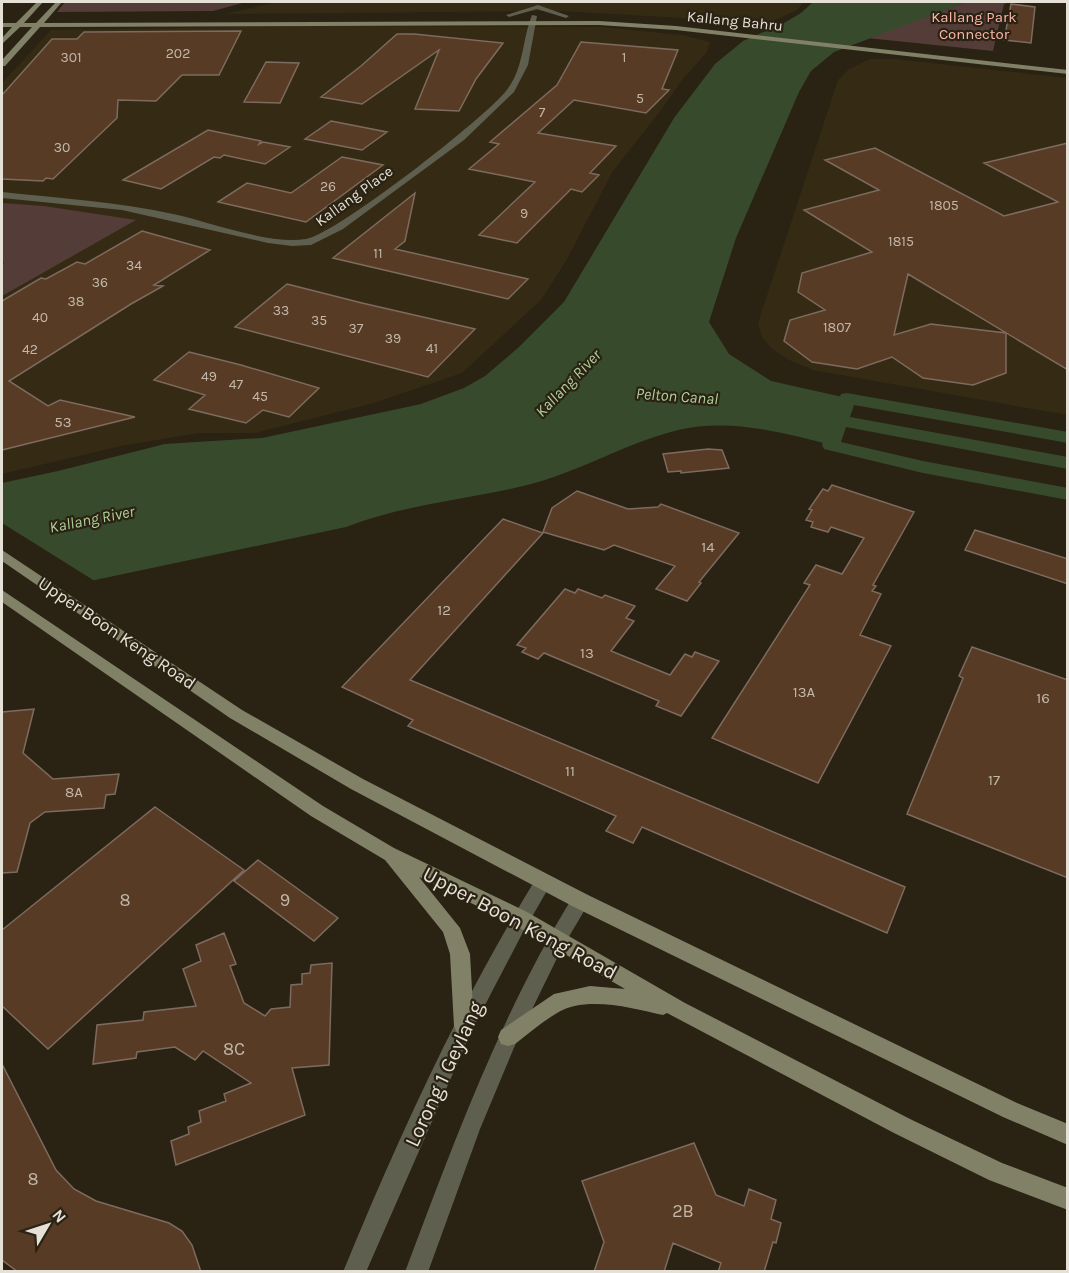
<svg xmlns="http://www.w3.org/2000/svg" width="1069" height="1273" viewBox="0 0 1069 1273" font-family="Karla,sans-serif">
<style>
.built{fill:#352a14}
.green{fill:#543d38}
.water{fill:#384a2c}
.pier{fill:#2a2213}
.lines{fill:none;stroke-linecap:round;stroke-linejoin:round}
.canal{fill:#384a2c;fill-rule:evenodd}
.building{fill:#583b25;stroke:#7d6b5f;stroke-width:1.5}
.street{fill:#5f5f50;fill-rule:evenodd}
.secondary{fill:#818168;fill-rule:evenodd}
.labels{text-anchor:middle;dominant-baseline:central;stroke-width:4.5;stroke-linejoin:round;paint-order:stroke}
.far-number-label{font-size:14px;fill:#c2b8aa}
.far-park-label{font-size:15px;fill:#fcb7a9;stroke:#2a2213}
.far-street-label{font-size:15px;fill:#e6e1d7;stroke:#2a2213}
.number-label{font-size:15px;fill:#c2b8aa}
.far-water-label{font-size:16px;font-style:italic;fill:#aecf98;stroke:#2a2213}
.street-label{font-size:18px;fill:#e6e1d7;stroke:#2a2213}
.near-number-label{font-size:18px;fill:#c2b8aa}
.near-street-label{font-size:21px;fill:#e6e1d7;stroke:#2a2213}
</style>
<rect width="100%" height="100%" fill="#2a2213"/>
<path class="built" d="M276 2H804L797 10 769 23 559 11 226 14Z
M303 26 601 27 683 35 710 42 707 52 682 80 662 109 613 171 566 261 541 300 462 373 374 403 255 433H198L121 446 2 474V83L51 30Z
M870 59H895L1067 78V415L813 370 789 360 772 349 762 337 758 323 838 80 849 69Z"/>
<path class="green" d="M65 2H246L213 11 57 12Z
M966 2H1011L1004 4 993 51 867 38Z
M2 203 44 206 136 220 2 296V267L4 262 2 261Z"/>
<path class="water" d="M813 2H966L834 52 811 71 799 92 736 238 709 322 729 354 771 381 847 398 831 445C781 432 729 418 678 430 625 443 576 474 523 486 465 500 402 505 346 527L95 580 2 612V483L58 471 165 444 262 438 421 404 464 388 485 376 519 347 564 302 674 118 715 64 743 41 784 23 801 13Z"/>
<path class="pier" d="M2 523 98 583 2 615Z"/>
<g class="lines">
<path class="canal" d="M847 393 1068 432V443L854 405 850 417 1068 457V469L846 427 841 442 923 461 1068 488V500L923 473 824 449 822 445 829 424 804 418 801 414 804 410 810 409 833 413 841 394Z"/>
</g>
<path class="building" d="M1011 4 1035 7 1031 43 1004 40Z
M241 31 219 75H182L156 101 118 100 117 118 53 179 46 178 43 181 2 179V95L52 39H77L84 32Z
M397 34H414L503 43 476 79 459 111 415 109 439 50 362 104 321 97 361 66Z
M581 42 678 50 662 89 669 90 646 113 574 100 538 133 616 146 590 173 599 175 582 192 571 189 517 243 479 235 535 182 469 169 499 144 490 142 557 85Z
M266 62 299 63 280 103 244 102Z
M331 121 387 132 362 150 305 139Z
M208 130 261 141 259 144 263 142 290 147 265 164 224 155 220 158 214 157 161 189 123 180Z
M1068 143V370L908 274 894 335 931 324 1006 333V373L973 385 923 378 892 357 857 369 812 362 784 341 790 320 825 310 798 292 802 273 872 252 804 210 879 190 825 160 875 148 1004 216 1058 202 984 163Z
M342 157 383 165 306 222 218 202 247 183 291 193Z
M415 193 405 241 395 249 528 279 508 299 333 258Z
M142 231 210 250 154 285 163 286 131 304 9 381 48 406 60 400 135 417 2 450V301L41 278 46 279 77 262 85 264Z
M287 284 362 303 475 329 428 377 235 327Z
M189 352 241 365 319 388 289 417 263 410 246 423 189 409 205 395 154 380Z
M708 449 722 450 729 468 681 473V471L668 472 663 454Z
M832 485 914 512 873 585 876 586 872 591 881 594 860 635 891 646 818 783 712 738 810 585 804 583 816 565 842 574 864 538 831 527 828 532 811 527 813 522 806 520 812 510 809 509 823 489 828 491Z
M577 491 628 509 658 507 661 504 739 533 699 582 701 583 687 601 656 589 675 566 614 545 604 550 543 532 552 508Z
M503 519 543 533 410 680 905 887 887 933 642 827 633 843 606 831 616 816 408 726 413 720 342 687Z
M975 530 1068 559V584L965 550Z
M565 589 575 593 578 589 602 598 605 595 635 606 626 618 634 621 611 651 670 675 685 654 692 657 695 652 719 661 681 716 656 706 659 701 544 653 538 659 522 652 526 648 517 645Z
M972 647 1068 680V878L907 814 963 678 959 676Z
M34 709 23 753 53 779 119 774 115 794 106 795 104 808 45 812 30 823 17 872 2 873V712Z
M155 807 244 870 48 1049 2 1006V930Z
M258 860 338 918 314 941 234 881Z
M224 933 236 964 230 966 244 1003 265 1016 271 1009 290 1007 291 985 302 984V974L310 973 311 965 332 963 329 1065 292 1068 305 1115 176 1165 171 1141 189 1134 188 1127 201 1122 199 1111 226 1101 224 1094 251 1083 203 1051 195 1060 175 1047 137 1052 136 1058 93 1064 97 1025 143 1020 144 1012 196 1006 183 969 201 961 196 945Z
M2 1064 56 1170 74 1189 96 1201 169 1223 182 1231 192 1245 201 1272H18L2 1260Z
M694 1143 716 1195 744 1206 749 1189 776 1200 771 1219 781 1223 776 1243 773 1242 764 1272H718L721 1263 673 1243 664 1272H594L604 1242 582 1181Z"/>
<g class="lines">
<path class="street" d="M538 5 569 16 566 18 537 9 509 17 506 15Z
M532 15 537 16 528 65 514 92 464 140 343 229 311 245 292 246 268 243 122 210 2 198V192C59 198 117 202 173 214 211 222 268 245 306 239 335 235 485 118 506 91 524 69 522 40 532 15Z
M543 874 549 877 552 882 522 934 472 1030 366 1272H343C399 1136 460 1002 537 877Z
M581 893 588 895 590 901 561 950 518 1038 480 1129 428 1272H405C454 1142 501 1013 574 895Z"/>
<path class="secondary" d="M37 2H43L24 23H36L56 2H62L44 23 599 21 676 26 1068 70V74L676 30 599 25 40 27 5 66H2V60L32 27H20L2 44V38L12 27H2V23H16Z
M2 550 242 710 363 779 588 895 1017 1103 1068 1124V1145L1003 1117 574 907 351 789 230 718 2 561Z
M2 590 323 806 394 848 527 912 685 1003 910 1119 1002 1163 1068 1188V1210L989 1180 894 1133 667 1013 663 1015C633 1008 585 995 557 1013 542 1022 529 1033 515 1044L508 1046 501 1044 498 1037 501 1030 554 994 590 986 625 989 513 924 419 877 460 928 470 954 474 1026 471 1033 464 1035 457 1033 454 1026 450 954 443 932 385 860 311 816 2 602Z"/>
</g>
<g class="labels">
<g class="far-number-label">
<text x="178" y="53">202</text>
<text x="71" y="57">301</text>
<text x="624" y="57">1</text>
<text x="640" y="98">5</text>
<text x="542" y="112">7</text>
<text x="62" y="147">30</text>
<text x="328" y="186">26</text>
<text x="944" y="205">1805</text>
<text x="524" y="213">9</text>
<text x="901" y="241">1815</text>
<text x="378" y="253">11</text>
<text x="134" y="265">34</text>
<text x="100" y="282">36</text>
<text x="76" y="301">38</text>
<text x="281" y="310">33</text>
<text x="40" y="317">40</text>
<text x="319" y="320">35</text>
<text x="837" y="327">1807</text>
<text x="356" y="328">37</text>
<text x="393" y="338">39</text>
<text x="432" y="348">41</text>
<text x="30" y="349">42</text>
<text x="209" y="376">49</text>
<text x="236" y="384">47</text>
<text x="260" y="396">45</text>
</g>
<g class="far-park-label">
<text x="974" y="17">Kallang Park<tspan x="974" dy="17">Connector</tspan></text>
</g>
<g class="far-street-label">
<text transform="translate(735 21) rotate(6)">Kallang Bahru</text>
<text transform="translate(354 196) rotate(-36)">Kallang Place</text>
</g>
<g class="number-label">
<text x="63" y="422">53</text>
<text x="708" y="547">14</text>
<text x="444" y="610">12</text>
<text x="587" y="653">13</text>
<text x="804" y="692">13A</text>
<text x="1043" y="698">16</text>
<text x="570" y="771">11</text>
<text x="994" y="780">17</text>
<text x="74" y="792">8A</text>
</g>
<g class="far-water-label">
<text transform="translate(568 383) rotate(-46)">Kallang River</text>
<text transform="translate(677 396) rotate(4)">Pelton Canal</text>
<text transform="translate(92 519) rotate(-11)">Kallang River</text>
</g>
<g class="street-label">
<text transform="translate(117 633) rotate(34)">Upper Boon Keng Road</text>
</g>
<g class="near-number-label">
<text x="125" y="900">8</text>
<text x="285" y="900">9</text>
<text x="234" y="1049">8C</text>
<text x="33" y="1179">8</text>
<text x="683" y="1211">2B</text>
</g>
<g class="near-street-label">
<text transform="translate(520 923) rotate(28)">Upper Boon Keng Road</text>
<text transform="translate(444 1074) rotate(-65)">Lorong 1 Geylang</text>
</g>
</g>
<rect width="1069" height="1273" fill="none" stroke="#e6e1d7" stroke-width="6"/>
<g transform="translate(48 1225) rotate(51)" stroke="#2a2213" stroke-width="4.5" paint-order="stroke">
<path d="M0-4.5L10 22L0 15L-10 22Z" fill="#e6e1d7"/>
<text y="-9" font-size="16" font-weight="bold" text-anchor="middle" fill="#e6e1d7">N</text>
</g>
</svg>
